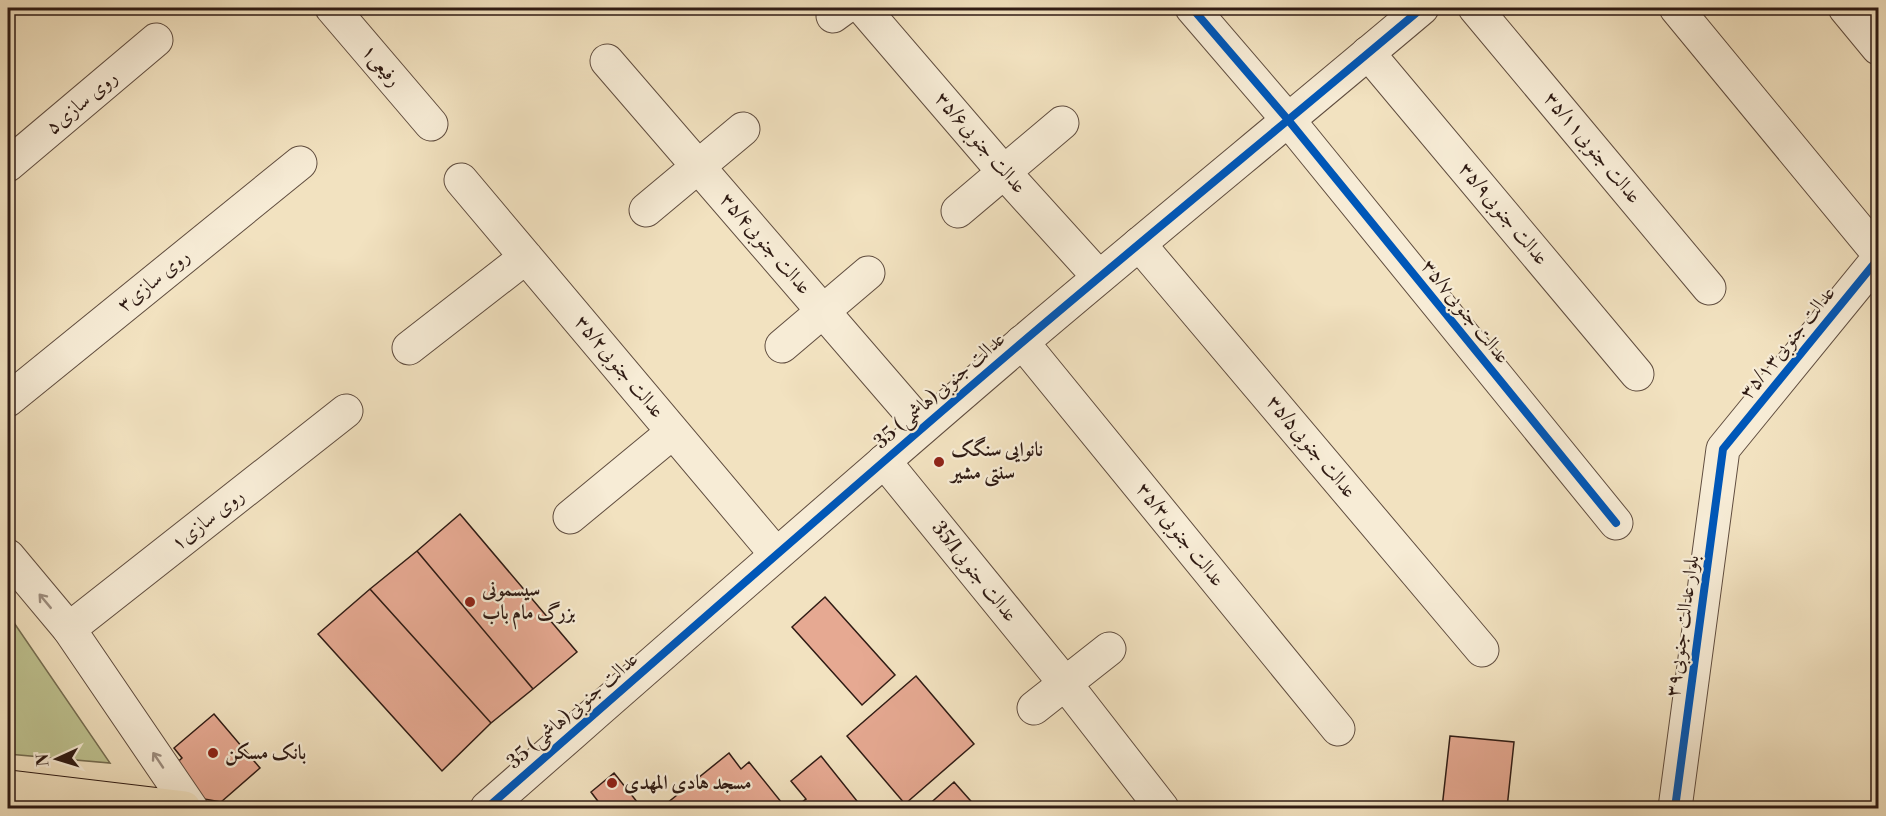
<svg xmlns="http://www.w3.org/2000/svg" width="1886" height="816" viewBox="0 0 1886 816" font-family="'Libre Bodoni',Amiri,serif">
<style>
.green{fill:#bec290;stroke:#766e52;stroke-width:1.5}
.building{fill:#e6a992;stroke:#2f1b14;stroke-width:1.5}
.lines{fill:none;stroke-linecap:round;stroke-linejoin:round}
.minor-casing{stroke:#604d3f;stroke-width:35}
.tertiary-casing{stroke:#604d3f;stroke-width:35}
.primary-casing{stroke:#2f1b14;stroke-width:35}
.minor{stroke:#f7ecd6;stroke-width:33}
.tertiary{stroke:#f7ecd6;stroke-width:33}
.primary{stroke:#f2e2c0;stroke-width:33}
.cycleway-casing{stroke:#f7ecd6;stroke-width:11}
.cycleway{stroke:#0057b8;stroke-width:8}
.oneway{stroke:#9d8e7f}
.poi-dot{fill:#8f2418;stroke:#f7ecd6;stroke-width:2}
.labels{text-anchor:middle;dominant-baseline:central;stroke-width:4.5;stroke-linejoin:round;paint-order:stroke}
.street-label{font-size:20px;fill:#2f1b14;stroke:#f7ecd6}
.poi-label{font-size:20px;font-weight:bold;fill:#2f1b14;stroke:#f7ecd6;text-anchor:start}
</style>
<rect width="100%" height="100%" fill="#f2e2c0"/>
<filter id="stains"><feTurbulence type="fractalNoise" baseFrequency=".00333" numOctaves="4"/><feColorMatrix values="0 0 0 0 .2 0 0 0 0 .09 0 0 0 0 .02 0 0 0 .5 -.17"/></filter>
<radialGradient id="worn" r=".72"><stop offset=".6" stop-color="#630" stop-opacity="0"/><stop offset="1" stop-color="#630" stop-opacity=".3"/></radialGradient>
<path class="green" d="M8 614 110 763 8 754Z"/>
<path class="building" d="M460 514 577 652 533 689 417 551Z
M417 551 533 689 491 723 370 589Z
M370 589 491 723 442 771 318 634Z
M825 597 895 675 862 705 792 627Z
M916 676 974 744 905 804 847 736Z
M214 714 260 768 221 802 193 797 170 769 182 758 174 748Z
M1450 736 1514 742 1507 808H1442Z
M729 753 741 769 749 762 782 803 775 808H661Z
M821 756 861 806 858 808H794L806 799 791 781Z
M614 773 642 808H603L591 792Z
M954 782 977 808H925Z"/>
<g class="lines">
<g class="minor-casing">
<path id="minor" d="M332 8 431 124
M863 8 1003 171 1099 277
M1192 8 1289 121 1616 523
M1475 8 1709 288
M1676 8 1878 253
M1845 8 1878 48
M833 16 844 8
M1368 53 1637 374
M607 61 923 427
M8 165 156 40
M461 180 776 554
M646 210 743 129
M958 211 1062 123
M1139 244 1482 650
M1022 342 1338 729
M782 346 868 273
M409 348 526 257
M8 400 300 163
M884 461 1064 682 1162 808
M570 517 673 432
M69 629 346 411
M1034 708 1109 649
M1675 808 1723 449 1878 259"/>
</g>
<g class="tertiary-casing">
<path id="tertiary" d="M8 556 69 629 191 808
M487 808C664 653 840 498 1019 345 1152 232 1288 121 1422 8"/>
</g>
<g class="primary-casing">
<path id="primary" d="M8 787 184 808"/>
</g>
<use href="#minor" class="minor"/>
<use href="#tertiary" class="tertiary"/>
<use href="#primary" class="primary"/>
<g class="cycleway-casing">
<path id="cycleway" d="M1192 8 1289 121 1616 523
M487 808C664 653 840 498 1019 345 1152 232 1288 121 1422 8
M1675 808 1723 449 1878 259"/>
</g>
<use href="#cycleway" class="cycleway"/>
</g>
<defs><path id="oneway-shaft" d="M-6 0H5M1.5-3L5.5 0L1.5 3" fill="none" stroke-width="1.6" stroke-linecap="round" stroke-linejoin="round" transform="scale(1.5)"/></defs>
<g class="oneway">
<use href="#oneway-shaft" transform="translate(45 601) rotate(-130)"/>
<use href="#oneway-shaft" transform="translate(158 760) rotate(-124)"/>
</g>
<g class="poi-dot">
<circle cx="939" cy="462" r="6"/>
<circle cx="470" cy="602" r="6"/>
<circle cx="213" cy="753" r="6"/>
<circle cx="612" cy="783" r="6"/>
</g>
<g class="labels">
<g class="street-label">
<text transform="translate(381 66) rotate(50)">رفیعی۱</text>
<text transform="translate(82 103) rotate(-40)">روی سازی۵</text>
<text transform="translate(980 143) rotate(49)">عدالت جنوبی۳۵/۶</text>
<text transform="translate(1592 148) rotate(50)">عدالت جنوبی۳۵/۱۱</text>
<text transform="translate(1503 214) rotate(50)">عدالت جنوبی۳۵/۹</text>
<text transform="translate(765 244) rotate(49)">عدالت جنوبی۳۵/۴</text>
<text transform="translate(154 281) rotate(-39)">روی سازی۳</text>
<text transform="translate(1465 312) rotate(51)">عدالت جنوبی۳۵/۷</text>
<text transform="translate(1788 343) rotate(-51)">عدالت جنوبی۳۵/۱۳</text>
<text transform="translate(619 367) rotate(50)">عدالت جنوبی۳۵/۲</text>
<text transform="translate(940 391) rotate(-41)">35 عدالت جنوبی(هاشمی)</text>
<text transform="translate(1311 447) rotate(50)">عدالت جنوبی۳۵/۵</text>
<text transform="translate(208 520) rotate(-38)">روی سازی۱</text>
<text transform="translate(1180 535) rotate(51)">عدالت جنوبی۳۵/۳</text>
<text transform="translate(974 572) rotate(51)">35/1عدالت جنوبی</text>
<text transform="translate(1683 626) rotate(-82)">۳۹بلوار عدالت جنوبی</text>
<text transform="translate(573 711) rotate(-41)">35 عدالت جنوبی(هاشمی)</text>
</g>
<g class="poi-label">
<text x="951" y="450">نانوایی سنگک<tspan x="951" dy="23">سنتی مشیر</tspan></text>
<text x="482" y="590">سیسمونی<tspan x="482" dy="23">بزرگ مام باب</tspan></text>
<text x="225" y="753">بانک مسکن</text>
<text x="624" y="783">مسجد هادی المهدی</text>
</g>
</g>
<rect width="1886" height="816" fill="none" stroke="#f2e2c0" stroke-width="30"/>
<rect x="9" y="9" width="1868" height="798" fill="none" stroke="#2f1b14" stroke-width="3"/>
<rect x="15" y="15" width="1856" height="786" fill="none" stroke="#2f1b14" stroke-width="1.5"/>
<g transform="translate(57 759) rotate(266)" stroke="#f7ecd6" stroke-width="4.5" paint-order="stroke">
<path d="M0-4.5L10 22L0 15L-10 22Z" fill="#2f1b14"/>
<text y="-9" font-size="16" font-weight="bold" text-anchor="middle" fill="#2f1b14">N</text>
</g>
<rect width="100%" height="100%" filter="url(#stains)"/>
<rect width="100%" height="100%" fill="url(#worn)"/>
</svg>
